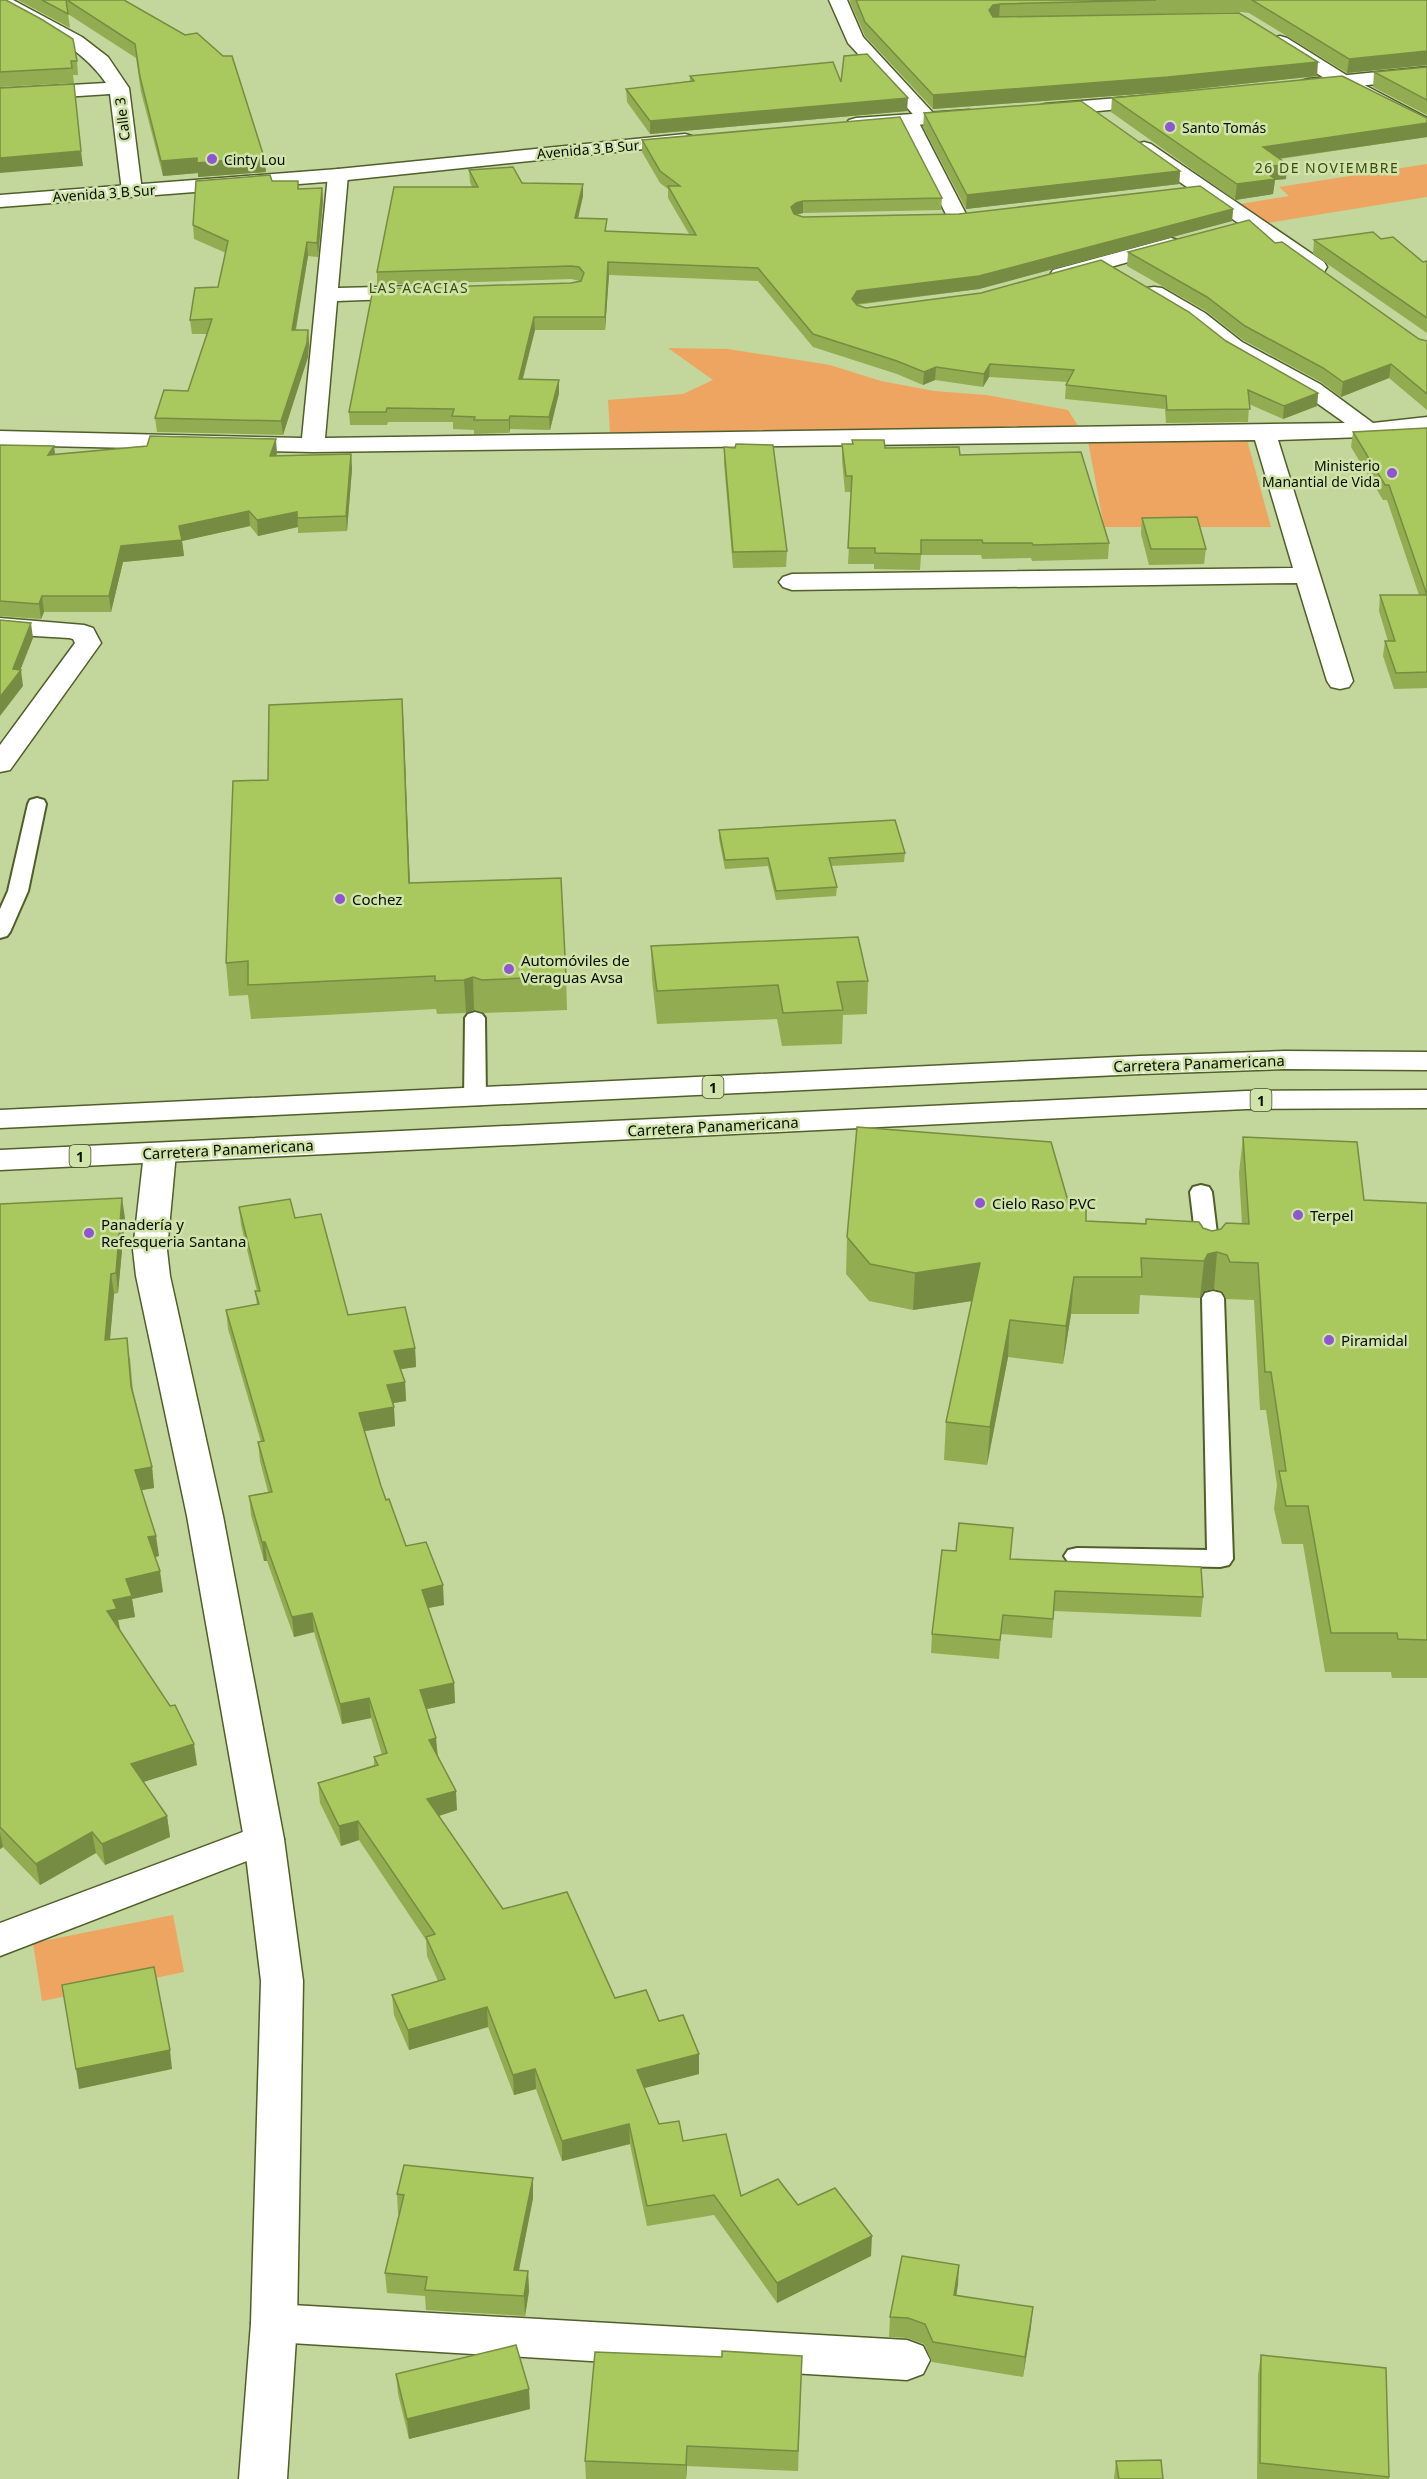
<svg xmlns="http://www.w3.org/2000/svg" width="1427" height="2479" viewBox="0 0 1427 2479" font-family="'Noto Sans',sans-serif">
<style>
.green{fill:#eea561}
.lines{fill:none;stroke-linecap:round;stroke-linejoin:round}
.service-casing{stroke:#505f29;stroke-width:4}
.minor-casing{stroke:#505f29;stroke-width:3}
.tertiary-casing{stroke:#505f29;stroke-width:3}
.trunk-casing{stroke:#505f29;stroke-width:3}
.service{fill:#fff;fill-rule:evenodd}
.minor{fill:#fff;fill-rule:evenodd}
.tertiary{fill:#fff;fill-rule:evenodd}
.trunk{fill:#fff;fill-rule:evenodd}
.wall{fill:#91ac51}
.shaded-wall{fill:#768c42}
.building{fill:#a9c85e;stroke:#768c42;stroke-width:1.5}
.poi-dot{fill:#8f57cf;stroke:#d0e3a8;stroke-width:2}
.labels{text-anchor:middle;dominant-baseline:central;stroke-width:5;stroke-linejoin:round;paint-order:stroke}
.far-street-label{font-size:14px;fill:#090e00;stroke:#d0e3a8}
.far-poi-label{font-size:14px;fill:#090e00;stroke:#d0e3a8;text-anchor:start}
.far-neighbourhood-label{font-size:14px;letter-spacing:1.5px;fill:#3b4911;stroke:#d0e3a8}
.shield{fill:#d0e3a8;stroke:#454e32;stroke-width:1.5}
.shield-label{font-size:14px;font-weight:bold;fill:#090e00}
.poi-label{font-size:15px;fill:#090e00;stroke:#d0e3a8;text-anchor:start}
.street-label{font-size:15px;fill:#090e00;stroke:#d0e3a8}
</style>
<rect width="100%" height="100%" fill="#c3d69b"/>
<path class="green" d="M1427 164V197L1267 223 1240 204 1289 196 1279 187Z
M668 348 728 349 830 365 881 381 934 391 986 395 1068 410 1080 429 610 432 608 400 683 394 713 380Z
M1247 440 1271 527H1104L1088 441Z
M173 1915 184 1972 42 2001 33 1943Z"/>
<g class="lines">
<g class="service-casing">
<path id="service" d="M37 798 44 800 46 804 28 891 10 932 7 936 0 938V909L8 891 28 804 30 800Z
M475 1012 482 1014 485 1018 486 1099 483 1104 475 1105 467 1104 464 1099 465 1018 468 1014Z
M1201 1185 1209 1187 1212 1192 1220 1259 1217 1264 1209 1266 1201 1264 1198 1259 1190 1192 1193 1187Z
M1213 1291 1221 1293 1224 1298 1233 1559 1229 1565 1220 1567 1077 1564 1068 1562 1064 1556 1068 1550 1077 1548 1207 1550 1202 1298 1205 1293Z"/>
</g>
<g class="minor-casing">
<path id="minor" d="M0 0H13L82 37 108 57 129 88 142 191 139 195H125L122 191 110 94 0 101V89L106 83C81 46 38 28 0 7Z
M829 0H847L863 37 935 115 938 119 935 123H921L848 43Z
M1280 36 1287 38 1351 78 1427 118V132L1337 86 1273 46 1271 42 1273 38Z
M908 115 915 117 918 121 968 218 965 222 958 224 951 222 948 218 898 121 901 117Z
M1144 142 1151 144 1324 262 1327 267 1324 272 1316 273 1308 272 1137 152 1134 148 1137 144Z
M338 169 345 171 348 175 338 288 419 286 427 287 430 292 427 297 419 298 337 301 325 438 1345 423 1304 394 1226 352 1189 323 1146 298 1143 293 1146 288 1154 287 1162 288 1205 313 1242 342 1320 384 1373 423 1427 417V431L1391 436 1278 440 1353 681 1349 687 1340 689 1331 687 1327 681 1297 583 792 590 783 587 779 582 783 577 792 574 1293 568 1255 440 313 452 0 445V431L302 438 328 175 331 171Z
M1171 238 1178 240 1181 244 1178 248 1061 281 1053 280 1050 275 1053 270Z
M0 618 84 625 93 628 101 643 10 770 0 772V745L75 643 73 639 69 638 0 634Z
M264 1824 278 1829 284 1839 278 1849 0 1956V1923Z
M274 2304 907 2340 923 2346 930 2360 923 2374 907 2380 274 2342 258 2337 251 2323 258 2309Z"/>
</g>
<g class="tertiary-casing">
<path id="tertiary" d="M1427 67V79L1308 91 1301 89 1298 85 1301 81 1308 79Z
M1155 95 1162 97 1165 101 1162 105 1045 116 1038 114 1035 110 1038 106 1045 104Z
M969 110 976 112 979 116 976 120 856 130 849 128 846 124 849 120 856 118Z
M685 134 692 136 695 140 692 144 338 181 0 207V195L338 169Z
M160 1143 171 1146 176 1153 167 1250 170 1276 223 1516 284 1839 303 1981 297 2323 287 2479H239L251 2323 261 1981 244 1839 187 1516 136 1276 133 1250 144 1153 149 1146Z"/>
</g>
<g class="trunk-casing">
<path id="trunk" d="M1284 1051 1427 1052V1070L1284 1069 1140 1074 0 1128V1110L1140 1056Z
M1427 1090V1108L1246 1109 0 1170V1150L1246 1091Z"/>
</g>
<use href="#service" class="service"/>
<use href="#minor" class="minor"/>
<use href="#tertiary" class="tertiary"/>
<use href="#trunk" class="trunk"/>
</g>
<path class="wall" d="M0 0 77 61 78 75H73L74 83 0 87Z
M18 0H124L264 157 266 172 198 177V173L163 176 141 92 136 58 68 14 70 28Z
M850 0H1427V65L1347 73 1249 13 1242 12 1076 16 1317 76 1167 92 933 109 865 36 850 2Z
M1427 67V115L1373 87 1374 72Z
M690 76 841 82 907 111 650 134 627 102 626 89 690 81Z
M1112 98 1427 137 1280 159 1287 164 1286 179 1275 180 1273 194 1235 200 1111 112Z
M924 113 1180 171 1179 184 966 209 923 127Z
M642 140 942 198 941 210 803 213 796 215 803 217 1233 209 1232 221 979 289 856 305 866 308 1226 341 1318 393 1317 406 1283 419 1249 404 1248 422 1166 423 1165 409 1065 399 1066 385 1068 382 989 377 983 387 935 380 923 385 897 374 813 347 758 281 609 275 605 330H535L523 379 559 393 550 430 510 429 509 433 474 434V430L453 429V422H388L387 425H350L349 412 571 283 580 281 571 279 377 285V272L472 187 470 182 469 170 583 196 578 218 608 231 689 234 668 198V189L660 183 642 152Z
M272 181 299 189 322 188 323 201 318 257 308 256 296 330H308L309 344 308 357 283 435 157 432 155 418 188 391 208 334H192L190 320 218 287 226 253 194 239 193 225Z
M1381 239 1423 262 1427 261V333L1313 254 1314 240Z
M1275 243 1419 339 1427 341V410L1389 378 1341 397 1321 382 1243 340 1206 311 1127 266 1128 252Z
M1427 428V688L1394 689 1383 656 1385 641H1388L1379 611 1380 595H1419L1387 500H1383L1351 447 1353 432Z
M842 444 960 455 1109 543 1108 559 1032 561 1031 558 982 559 981 555H921L920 570 874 569V564H848L852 492H845L842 460Z
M0 445 55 455 277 453 276 456 351 454 352 469 347 531 298 533V527L258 536 250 526 182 541 184 556 123 562 111 612H44L41 619 0 616Z
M724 447 787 551 786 567 733 568 724 463Z
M1142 518 1206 549 1204 564 1149 565 1141 534Z
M402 699 410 883 566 976 567 1010 484 1013 474 1010 466 1013 437 1014 436 1009 251 1019 248 995 229 996 226 963 268 780Z
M719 830 905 853 904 862 831 866 837 887 836 896 776 900 768 866 725 869 719 839Z
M651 946 868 981 867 1014 843 1015 842 1044 782 1046 777 1019 657 1024 652 979Z
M1243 1137 1364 1200 1427 1203V1678H1392L1391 1672H1325L1303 1544H1282L1274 1509 1277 1485 1266 1410H1260L1254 1300 1226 1299 1223 1292 1214 1289 1204 1291 1200 1298 1140 1295 1139 1314H1071L1063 1364 1008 1357 987 1465 944 1460 946 1422 972 1301 913 1310 869 1301 846 1274 847 1237 1070 1208 1086 1221 1146 1223V1219L1203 1228 1212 1231 1242 1224 1239 1173Z
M0 1204 125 1218 118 1293 114 1294 110 1340 130 1358 133 1390 152 1467 154 1488 141 1490 159 1556 155 1557 163 1592 132 1599 135 1617 118 1620 120 1629 197 1765 143 1782 167 1816 170 1837 105 1865 96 1853 40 1885 3 1847 0 1849Z
M239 1207 295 1218 348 1315 415 1348 416 1367 400 1369 405 1382 406 1401 393 1403 395 1426 364 1431 381 1486 406 1546 444 1605 428 1608 454 1683 455 1703 427 1709 438 1757 457 1810 439 1816 503 1909 615 1998 659 2021 699 2074 644 2088 659 2124 683 2141 741 2196 798 2205 871 2256 777 2303 714 2215 647 2226 630 2144 562 2161 536 2089 514 2095 488 2027 409 2050 394 2015 392 1995 438 1981 427 1956 426 1940 359 1840 341 1846 320 1803 318 1783 374 1765V1757L382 1755 371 1718 342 1724 314 1632 294 1637 267 1561H264L251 1515 249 1496 268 1492 260 1461 258 1442H261L228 1329 226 1310 257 1305 255 1291H257L241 1225Z
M1010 1559 1203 1597 1201 1617 1054 1611 1052 1638 1001 1634 999 1659 931 1653 932 1634Z
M397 2194 533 2198 519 2270 528 2271 529 2291 525 2316 426 2310 425 2296 387 2293 385 2273 399 2214H398Z
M959 2265 956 2295 1031 2327 1023 2377 932 2362 924 2344 907 2338 889 2337 890 2317Z
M1261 2355 1389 2477V2479H1257L1258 2375Z
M802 2356 798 2471 687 2466 686 2479H586L585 2461 722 2357Z
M396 2374 530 2409 409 2439 398 2394Z
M1116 2461 1163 2479H1114Z"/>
<path class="shaded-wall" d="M1000 4 999 18 993 19 989 10 993 5Z
M1427 51V65L1347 73 1349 59Z
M1318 62 1317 76 1167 92 933 109V95Z
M908 98 907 111 650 134V121Z
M1427 123V137L1262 161 1263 147Z
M81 151 83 166 0 173V158Z
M264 157 266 172 198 177V173L163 176 161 161 197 158Z
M1287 164 1286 179 1275 180 1273 194 1235 200 1237 184 1260 168Z
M1180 171 1179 184 966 209 967 195Z
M583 184V196L575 231V218Z
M322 188 323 201 318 257 317 243Z
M803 201V213L795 215 791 220V207L796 203Z
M1233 209 1232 221 979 289 856 304 852 312V299L857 291Z
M307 242 308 256 293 344 292 330Z
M608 262 609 275 605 330V317Z
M534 317 535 330 519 392V379Z
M308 330 309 344 308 357 283 435 281 421Z
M990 364 989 377 983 387 984 374Z
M1391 364 1389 378 1341 397 1343 382Z
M936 367 935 380 923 385 924 372Z
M559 380V393L550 430 549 417Z
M1318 393 1317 406 1283 419 1284 406Z
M510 416V429L509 433V420Z
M276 439 277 453 271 471 270 456Z
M54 446 56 461 48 455Z
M351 454 352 469 347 531 346 516Z
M249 511 250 526 182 541 184 556 123 562 111 612 109 596 121 546 179 526Z
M297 512 298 527 258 536 257 520Z
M42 596 44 612 41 619 39 604Z
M31 623 33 638 20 671 21 670 23 686 0 716V697L13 669Z
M402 699 404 730 411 915 409 883Z
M473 977 474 1010 466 1013 464 980Z
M122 1198 125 1218 118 1293 116 1273Z
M1217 1252 1214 1289 1204 1291 1200 1298 1204 1261 1208 1254Z
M980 1263 978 1300 913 1310 915 1273Z
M111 1274 114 1294 108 1360 105 1340Z
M1074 1277 1071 1314 1063 1364 1066 1326Z
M1010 1320 1008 1357 987 1465 990 1427Z
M415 1348 416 1367 395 1370 394 1351Z
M405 1382 406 1401 388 1404 387 1385Z
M394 1407 395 1426 360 1432 359 1413Z
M152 1467 154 1488 137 1491 135 1470Z
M156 1536 159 1556 151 1558 148 1537Z
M262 1542H265L267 1561H264Z
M160 1571 163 1592 132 1599 135 1617 118 1620 120 1629 107 1611 126 1579Z
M443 1585 444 1605 423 1609 422 1590Z
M312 1613 314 1632 294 1637 292 1617Z
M454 1683 455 1703 422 1710 420 1690Z
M369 1698 371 1718 342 1724 340 1704Z
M436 1738 438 1758 429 1740Z
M194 1744 197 1765 134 1785 131 1764Z
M456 1791 457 1810 429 1819 427 1799Z
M167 1816 170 1837 105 1865 102 1844Z
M358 1821 359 1840 341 1846 339 1826Z
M0 1832 3 1847 0 1849Z
M92 1832 96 1853 40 1885 36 1864Z
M487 2007 488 2027 409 2050 408 2030Z
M170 2050 172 2069 79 2089 76 2069Z
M699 2054V2074L637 2090V2070Z
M535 2069 536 2089 514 2095 513 2075Z
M629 2124 630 2144 562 2161V2141Z
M533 2178V2198L515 2290 514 2270Z
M872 2236 871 2256 777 2303V2283Z
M959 2265 958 2285 953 2315 954 2295Z
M528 2271 529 2291 525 2316 524 2296Z
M1033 2307 1031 2327 1023 2377 1025 2357Z
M529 2389 530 2409 409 2439 407 2419Z
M687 2446V2466L686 2479V2465Z"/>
<path class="building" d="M0 0H6L41 19 73 39 77 61H71L72 68 0 72Z
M42 0H66L68 14Z
M67 0H124L185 35 197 33 223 56H232L264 157 197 163V158L161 161 140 77 135 44Z
M856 0H1156L1000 4 993 5 989 10 993 17 1239 13 1318 62 1168 77 933 95 865 22Z
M1252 0H1427V51L1349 59Z
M867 54 908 98 650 121 626 89 694 81 690 76 833 62 841 82 844 56Z
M1427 67V100L1374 72Z
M1342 76 1427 118V123L1263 147 1287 164 1260 168 1275 179 1237 184 1112 98Z
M74 84 81 151 0 158V88Z
M1081 101 1180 171 967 195 924 113Z
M900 117 942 198 803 201 796 203 791 207 794 214 803 217 959 214 1200 186 1233 209 979 276 857 291 852 299 857 305 866 308 981 293 1101 260 1189 312 1226 341 1318 393 1284 406 1248 390 1250 409 1167 410 1166 396 1066 385 1074 370 990 364 984 374 936 367 924 372 897 361 813 334 758 268 608 262 605 317H534L519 379 559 380 549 417 510 416 509 420H474L475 417 452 416 454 409 387 408 386 412H349L373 289 571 283 581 281 584 273 579 267 571 266 377 272 394 187H478L469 170 513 167 522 183 583 184 575 218 607 219 605 231 696 235 668 186H680L660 171 642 140Z
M270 175 272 181H298V189L322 188 317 243 307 242 292 330H308L307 343 281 421 155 418 164 390 188 391 212 319 190 320 195 288 218 287 228 241 193 225 196 181Z
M1249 220 1275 243 1282 242 1419 339 1427 341V394L1391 364 1343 382 1323 368 1245 326 1207 297 1128 252Z
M1373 232 1381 239 1393 237 1423 262 1427 261V318L1314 240Z
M1427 428V672L1396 673 1385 641H1395L1380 595H1427L1389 485H1385L1353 432Z
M150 436 276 439 270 456 351 454 346 516 297 518V512L257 520 249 511 179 526 182 540 121 546 109 596H42L39 604 0 601V445L54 446 48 455 147 446Z
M852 440H884L885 448 959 447 960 455 1081 452 1109 543 1033 545 1032 543H983L982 540H921V554L875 553V548H848L852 476H846L842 444H853Z
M736 444 773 445 787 551 733 552 724 447 735 448Z
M1197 517 1206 549H1151L1142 518Z
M0 620 31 623 13 669 21 670 0 697Z
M402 699 409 883 561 878 566 976 482 980 473 977 464 980 435 981V976L248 985V961L226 963 233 781 268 780 269 705Z
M895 820 905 853 829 858 837 887 776 891 768 858 725 860 719 830Z
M858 937 868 981 837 982 843 1010 783 1013 778 985 657 991 651 946Z
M857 1127 1051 1142 1070 1208 1086 1209V1221L1146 1224V1219L1199 1222 1203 1228 1212 1231 1221 1229 1226 1223 1249 1224 1243 1137 1357 1142 1364 1200 1427 1203V1640L1398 1639 1397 1633H1331L1308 1506H1286L1279 1471H1286L1271 1372H1265L1258 1263 1230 1262 1227 1255 1217 1252 1208 1254 1204 1261 1141 1258 1142 1277H1074L1066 1326 1010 1320 990 1427 946 1422 980 1263 915 1273 870 1264 847 1237Z
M122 1198 116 1273 111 1274 105 1340 127 1338 131 1386 152 1467 135 1470 156 1536 148 1537 160 1571 126 1579 132 1596 113 1600 117 1609 107 1611 170 1706 175 1705 194 1744 131 1764 167 1816 102 1844 92 1832 36 1864 0 1827V1204Z
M290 1199 295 1218 321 1214 348 1315 405 1307 415 1348 394 1351 405 1382 387 1385 394 1407 359 1413 381 1486 386 1500 389 1499 406 1546 426 1542 443 1585 422 1590 454 1683 420 1690 436 1738 429 1740 456 1791 427 1799 503 1909 567 1892 615 1998 646 1990 659 2021 683 2015 699 2054 637 2070 659 2124 679 2121 683 2141 726 2134 741 2196 778 2179 798 2205 835 2188 872 2236 777 2283 714 2195 647 2206 629 2124 562 2141 535 2069 513 2075 487 2007 408 2030 392 1995 445 1979 426 1937 435 1934 358 1821 339 1826 318 1783 378 1765 374 1757 387 1753 369 1698 340 1704 312 1613 292 1617 265 1542H262L249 1496 272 1492 258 1442 264 1441 226 1310 259 1304 255 1291H260L239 1207Z
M959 1523 1013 1528 1010 1559 1201 1567 1203 1597 1055 1591 1053 1619 1003 1615 1000 1640 932 1634 942 1550 956 1551Z
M154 1967 170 2050 76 2069 62 1985Z
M404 2165 533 2178 514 2270 528 2271 524 2296 425 2290 427 2277 385 2273 404 2195 397 2194Z
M902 2256 959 2265 954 2295 1033 2307 1025 2357 933 2342 925 2324 908 2318 890 2317Z
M516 2345 529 2389 407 2419 396 2374Z
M722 2351 802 2356 798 2451 687 2446 686 2465 585 2461 595 2352 722 2357Z
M1261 2355 1386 2368 1389 2477 1260 2463Z
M1161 2460 1163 2479H1119L1116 2461Z"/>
<g class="poi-dot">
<circle cx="1170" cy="127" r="6"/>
<circle cx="212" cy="159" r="6"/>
<circle cx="1392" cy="473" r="6"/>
<circle cx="340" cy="899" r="6"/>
<circle cx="509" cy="969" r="6"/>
<circle cx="980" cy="1203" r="6"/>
<circle cx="1298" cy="1215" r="6"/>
<circle cx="89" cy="1233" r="6"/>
<circle cx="1329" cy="1340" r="6"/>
</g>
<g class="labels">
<g class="far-street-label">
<text transform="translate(122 119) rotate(-97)">Calle 3</text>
<text transform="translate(588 149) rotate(-5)">Avenida 3 B Sur</text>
<text transform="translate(104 193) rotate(-4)">Avenida 3 B Sur</text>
</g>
<g class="far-poi-label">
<text x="1182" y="127">Santo Tomás</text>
<text x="224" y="159">Cinty Lou</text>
<text x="1380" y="465" text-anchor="end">Ministerio<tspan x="1380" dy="16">Manantial de Vida</tspan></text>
</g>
<g class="far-neighbourhood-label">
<text x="1327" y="167">26 DE NOVIEMBRE</text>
<text x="419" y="287">LAS ACACIAS</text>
</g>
<g class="shield">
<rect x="702.5" y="1076" width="21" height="22" rx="4.5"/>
<rect x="1250.5" y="1089" width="21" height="22" rx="4.5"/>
<rect x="69.5" y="1145" width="21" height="22" rx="4.5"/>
</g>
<g class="shield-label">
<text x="713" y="1087">1</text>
<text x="1261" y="1100">1</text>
<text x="80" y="1156">1</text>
</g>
<g class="poi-label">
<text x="352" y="899">Cochez</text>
<text x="521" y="960">Automóviles de<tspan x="521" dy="17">Veraguas Avsa</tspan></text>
<text x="992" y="1203">Cielo Raso PVC</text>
<text x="1310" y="1215">Terpel</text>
<text x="101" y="1224">Panadería y<tspan x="101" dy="17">Refesqueria Santana</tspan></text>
<text x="1341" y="1340">Piramidal</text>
</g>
<g class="street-label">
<text transform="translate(1199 1063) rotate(-2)">Carretera Panamericana</text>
<text transform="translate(713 1126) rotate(-3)">Carretera Panamericana</text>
<text transform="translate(228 1149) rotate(-3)">Carretera Panamericana</text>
</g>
</g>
</svg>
